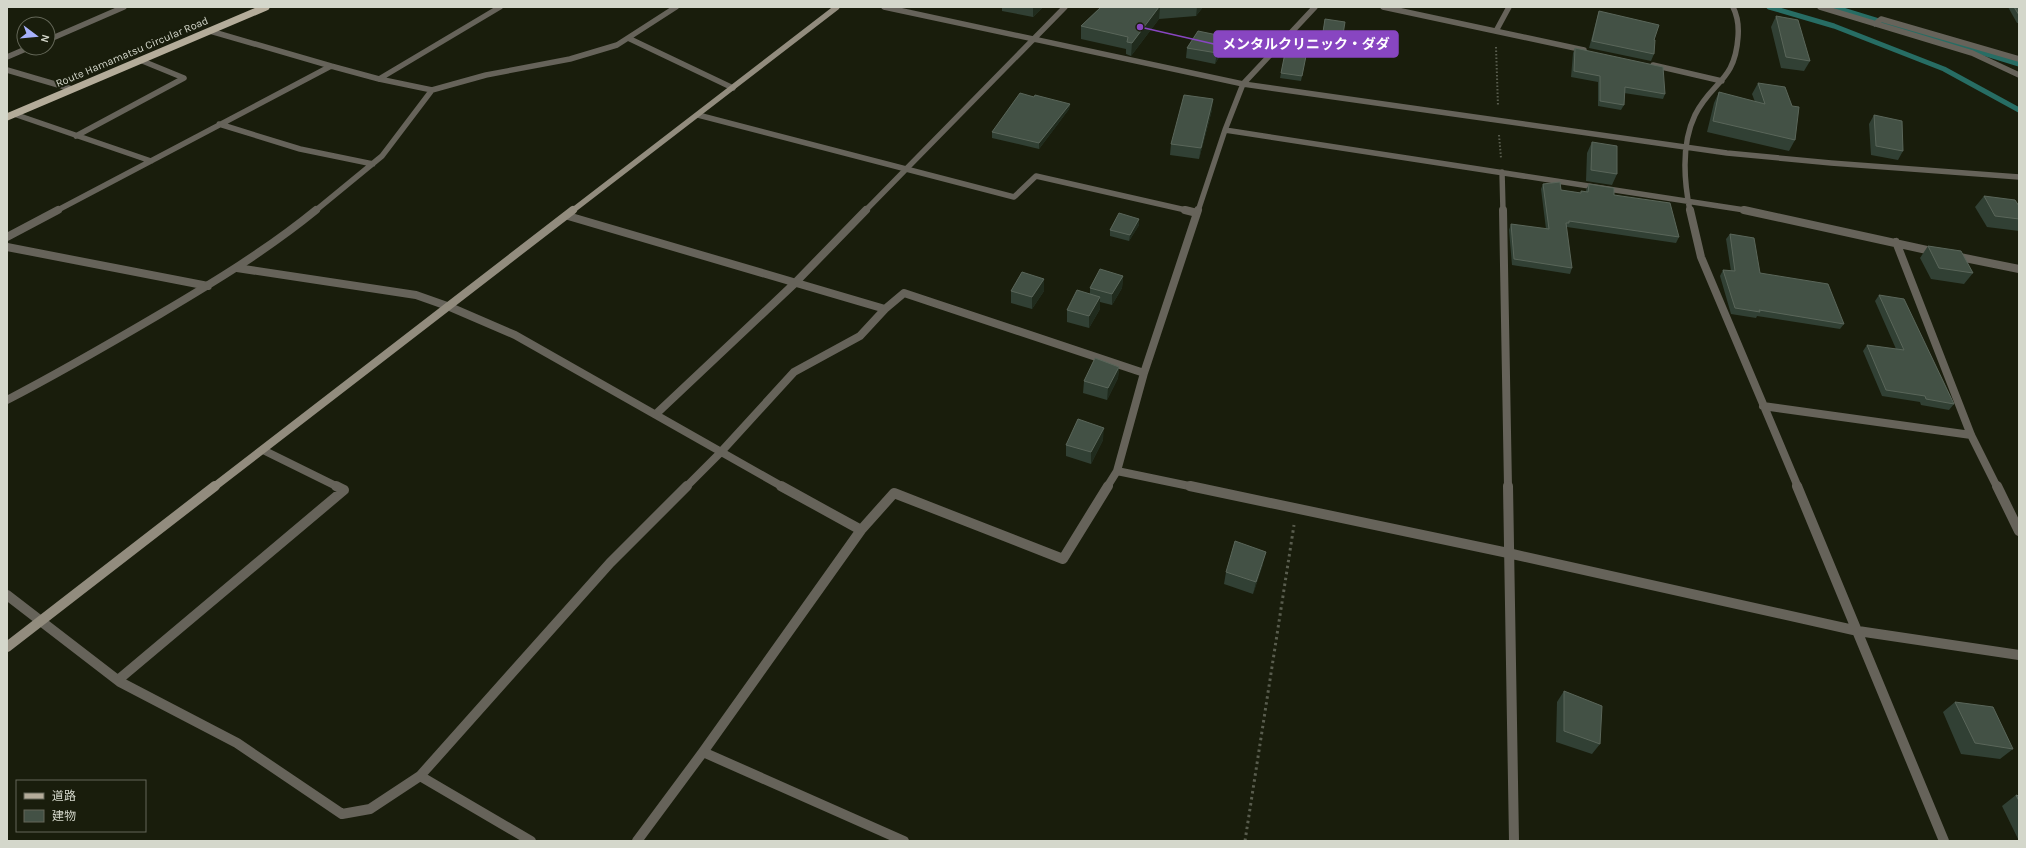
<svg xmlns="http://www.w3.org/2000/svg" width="2026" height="848" viewBox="0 0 2026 848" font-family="Karla,'Noto Sans JP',sans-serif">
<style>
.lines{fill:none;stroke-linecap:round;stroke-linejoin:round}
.stream{stroke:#276d64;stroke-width:5}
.path-far1{stroke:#595d4e;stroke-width:2;stroke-dasharray:1.5 2;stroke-linecap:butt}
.path{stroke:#595d4e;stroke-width:3;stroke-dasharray:2.5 3.5;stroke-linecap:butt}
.street-far2{stroke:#66635a;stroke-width:5.5}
.street-far1{stroke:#66635a;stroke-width:8}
.street{stroke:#66635a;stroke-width:10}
.secondary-far2{stroke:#928c7e;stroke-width:5.5}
.secondary-far1{stroke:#928c7e;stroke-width:8}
.secondary{stroke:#928c7e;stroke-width:10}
.primary{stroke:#b4ac9a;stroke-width:7}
.wall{fill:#314034}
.shaded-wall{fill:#202b1d}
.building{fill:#435145;stroke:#5a665a}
.labels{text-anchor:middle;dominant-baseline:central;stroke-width:4;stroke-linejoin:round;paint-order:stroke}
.far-street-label{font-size:11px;fill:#d4d7cb;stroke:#191d0c}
.leader{fill:none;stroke:#8846c1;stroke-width:1.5}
.callout-dot{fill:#8846c1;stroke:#191d0c;stroke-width:1.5}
.callout{fill:#8846c1;stroke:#8846c1;stroke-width:1.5}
.callout-label{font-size:14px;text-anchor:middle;font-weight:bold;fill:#fff}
</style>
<rect width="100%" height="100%" fill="#191d0c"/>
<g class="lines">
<path class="stream" d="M1769 7 1834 26 1944 69 2019 110
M1833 7 2019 64"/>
<path class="path-far1" d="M1496 47 1498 106
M1499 135 1501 158"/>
<path class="path" d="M1245 841 1294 525"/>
<path class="street-far2" d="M884 7 1243 84 1727 153 1831 163 2019 177
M1383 7 1584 50
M1820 7 1972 53 2019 75
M1875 24 1881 19 2019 59
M210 31 331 66
M1496 31 1509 7
M628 38 733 88
M48 40 124 7
M7 57 28 48
M1653 65 1722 81
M7 70 72 89
M379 79 500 7
M14 114 151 161
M698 115 1014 197 1036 176 1190 211
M219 124 300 149 373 164
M1225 130 1751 211
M76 136 184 78 140 60
M1502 172 1503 211
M56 211 331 66 379 79 432 90
M315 211 382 156 432 90 486 75 570 59 617 45 676 7
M865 211 1065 7
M1198 211 1225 130 1243 84 1315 7
M1690 211C1684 181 1681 144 1695 115 1712 81 1735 82 1738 37 1739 25 1738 17 1733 7"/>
<path class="street-far1" d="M1185 210 1197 213
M1503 210 1508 487
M1690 210 1701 257 1798 487
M1744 210 1936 252
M568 216 885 309 904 293 1144 373
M7 237 58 210
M1896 242 1971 435 1997 487
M7 247 208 286
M1955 256 2019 269
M237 268 416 295 450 307 515 335 783 487
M7 400C59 373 109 344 160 314 214 282 267 250 316 210
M1763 406 1971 435
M656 414 794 284 866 210
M263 450 338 487
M1117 471 1144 373 1198 210
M686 487 720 453 794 372 860 336 885 309
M1107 487 1117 471 1194 487"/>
<path class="street" d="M781 486 861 530
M1190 486 1508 553 1858 631 2019 655
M1508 486 1514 841
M1797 486 1944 841
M1997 486 2019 531
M7 595 120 682 237 743 342 814 370 809 420 776 531 841
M118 680 344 490 336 486
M703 752 904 841
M420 776 610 563 687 486
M637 841 703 752 861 530 894 493 1063 559 1108 486"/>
<path class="secondary-far2" d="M572 211 837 7"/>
<path class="secondary-far1" d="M214 487 573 210"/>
<path class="secondary" d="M7 647 215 486"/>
<path class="primary" d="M7 117 266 7"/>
</g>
<path class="wall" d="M1002 7H1043L1033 17 1002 11Z
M1101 7H1203L1196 16 1159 19 1131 56 1126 54V49L1081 39V26Z
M2008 7H2019V23H2017Z
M1599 11 1654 54 1651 61 1589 48 1597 18Z
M1776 16 1810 61 1804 71 1781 68 1771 27Z
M1325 19 1341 47 1340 53 1320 50Z
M1287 43 1308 46 1301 81 1280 78Z
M1225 47 1215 64 1186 58 1187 48Z
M1575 48 1665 94 1663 99 1624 93V105L1621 110 1598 106V82L1571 77 1573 53Z
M1758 83 1795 140 1789 151 1707 132 1714 103 1719 92 1755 102 1752 94Z
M1070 104 1069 109 1039 149 992 138V132Z
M1212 110 1199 159 1170 155 1171 144Z
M1874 115 1903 151 1898 160 1871 155 1869 124Z
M1592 142 1617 174 1612 185 1586 181 1587 153Z
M1543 184 1561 190 1581 193V191L1586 192V190L1589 184 1614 195 1679 237 1676 243 1567 227 1566 229 1572 268 1570 274 1512 265 1509 230 1511 224 1546 229 1541 189Z
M1984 196 2019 206V231L1987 227 1975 207Z
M1139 219V225L1129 241 1110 236V230Z
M1730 234 1760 273 1844 324 1840 329 1757 316 1756 318 1731 314 1720 276 1723 270 1731 271 1726 239Z
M1928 246 1973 273 1964 284 1931 279 1920 258Z
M1123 276 1122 288 1112 305 1100 302V309L1089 328 1067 322V310L1090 294V288Z
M1044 279V291L1032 309 1011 303V291Z
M1879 295 1954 404 1949 410 1921 405 1920 402 1882 396 1863 351 1867 345 1896 349 1875 301Z
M1119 367 1118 378 1107 400 1083 393 1084 381Z
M1103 440 1091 464 1066 456V445Z
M1263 564 1253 594 1224 584 1226 572Z
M1564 691 1600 744 1592 754 1556 742 1557 702Z
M1955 702 2013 749 2000 759 1961 754 1943 712Z
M2016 795 2019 796V841L2002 806Z"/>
<path class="shaded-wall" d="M1033 7H1043L1033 17Z
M1159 7H1160L1159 19 1131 56 1132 43Z
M1197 7H1203L1196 16Z
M1227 37 1225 47 1215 64 1217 53Z
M1213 99 1212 110 1199 159 1201 148Z
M1070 104 1069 109 1039 149V143Z
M1139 219V225L1129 241 1130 235Z
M1123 276 1122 288 1112 305V294Z
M1044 279V291L1032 309V297Z
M1100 297V309L1089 328V316Z
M1119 367 1118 378 1107 400 1108 388Z
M1104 428 1103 440 1091 464V452Z
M1266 552 1263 564 1253 594 1256 582Z"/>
<path class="building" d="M1101 7H1159L1132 43 1127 42 1128 37 1081 26Z
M2014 7H2019V15Z
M1599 11 1659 25 1654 40H1655L1654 54 1592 41Z
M1776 16 1798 20 1810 61 1786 57Z
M1325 19 1345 22 1341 47 1321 45Z
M1198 31 1227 37 1217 53 1187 48Z
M1287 43 1308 46 1302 76 1281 73Z
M1575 48 1663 67 1665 94 1625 87 1624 105 1600 101V76L1574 71Z
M1758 83 1785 87 1792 106 1799 107 1795 140 1713 121 1719 92 1765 104Z
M1020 93 1034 97 1035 95 1070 104 1039 143 992 132Z
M1184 95 1213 99 1201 148 1171 144Z
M1874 115 1902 121 1903 151 1876 146Z
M1592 142 1617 146V174L1591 170Z
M1560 182 1561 190 1581 193V191L1588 192 1589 184 1614 188V195L1670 203 1679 237 1569 221V223H1566L1572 268 1514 259 1511 224 1549 229 1543 184Z
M1984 196 2015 200 2019 206V219L1995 216Z
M1119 213 1139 219 1130 235 1110 230Z
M1730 234 1754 238 1760 273 1828 284 1844 324 1759 310 1760 312 1735 308 1723 270 1735 271Z
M1928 246 1961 251 1973 273 1939 268Z
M1100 269 1123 276 1112 294 1090 288Z
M1022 272 1044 279 1032 297 1011 291Z
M1077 290 1100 297 1089 316 1067 310Z
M1879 295 1904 299 1954 404 1926 399 1925 396 1886 390 1867 345 1904 350Z
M1095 358 1119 367 1108 388 1084 381Z
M1078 419 1104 428 1091 452 1066 445Z
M1235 541 1266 552 1256 582 1226 572Z
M1564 691 1602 706 1600 744 1564 731Z
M1955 702 1993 707 2013 749 1975 743Z
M2016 795 2019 796V801Z"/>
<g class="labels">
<g class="far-street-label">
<text transform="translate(132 52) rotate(-23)">Route Hamamatsu Circular Road</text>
</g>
</g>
<path class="leader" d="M1140 27L1214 44"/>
<circle class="callout-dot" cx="1140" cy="27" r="4"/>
<rect class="callout" x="1214" y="31" width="184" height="26" rx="4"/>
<g class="callout-label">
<text x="1306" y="49">メンタルクリニック・ダダ</text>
</g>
<rect width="2026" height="848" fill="none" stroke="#d4d7cb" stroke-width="16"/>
<rect x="16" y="780" width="130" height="52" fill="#191d0c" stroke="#646758"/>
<rect x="24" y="793" width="20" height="6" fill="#b4ac9a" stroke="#646758"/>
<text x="52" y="800" font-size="12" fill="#d4d7cb">道路</text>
<rect x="24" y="810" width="20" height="12" fill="#435145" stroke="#646758"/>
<text x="52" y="820" font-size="12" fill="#d4d7cb">建物</text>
<g transform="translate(36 36) rotate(106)"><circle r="19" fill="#191d0c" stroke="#646758"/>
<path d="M0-3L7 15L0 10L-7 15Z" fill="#a7b1fc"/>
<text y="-6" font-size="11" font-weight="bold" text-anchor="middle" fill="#d4d7cb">N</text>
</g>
</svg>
